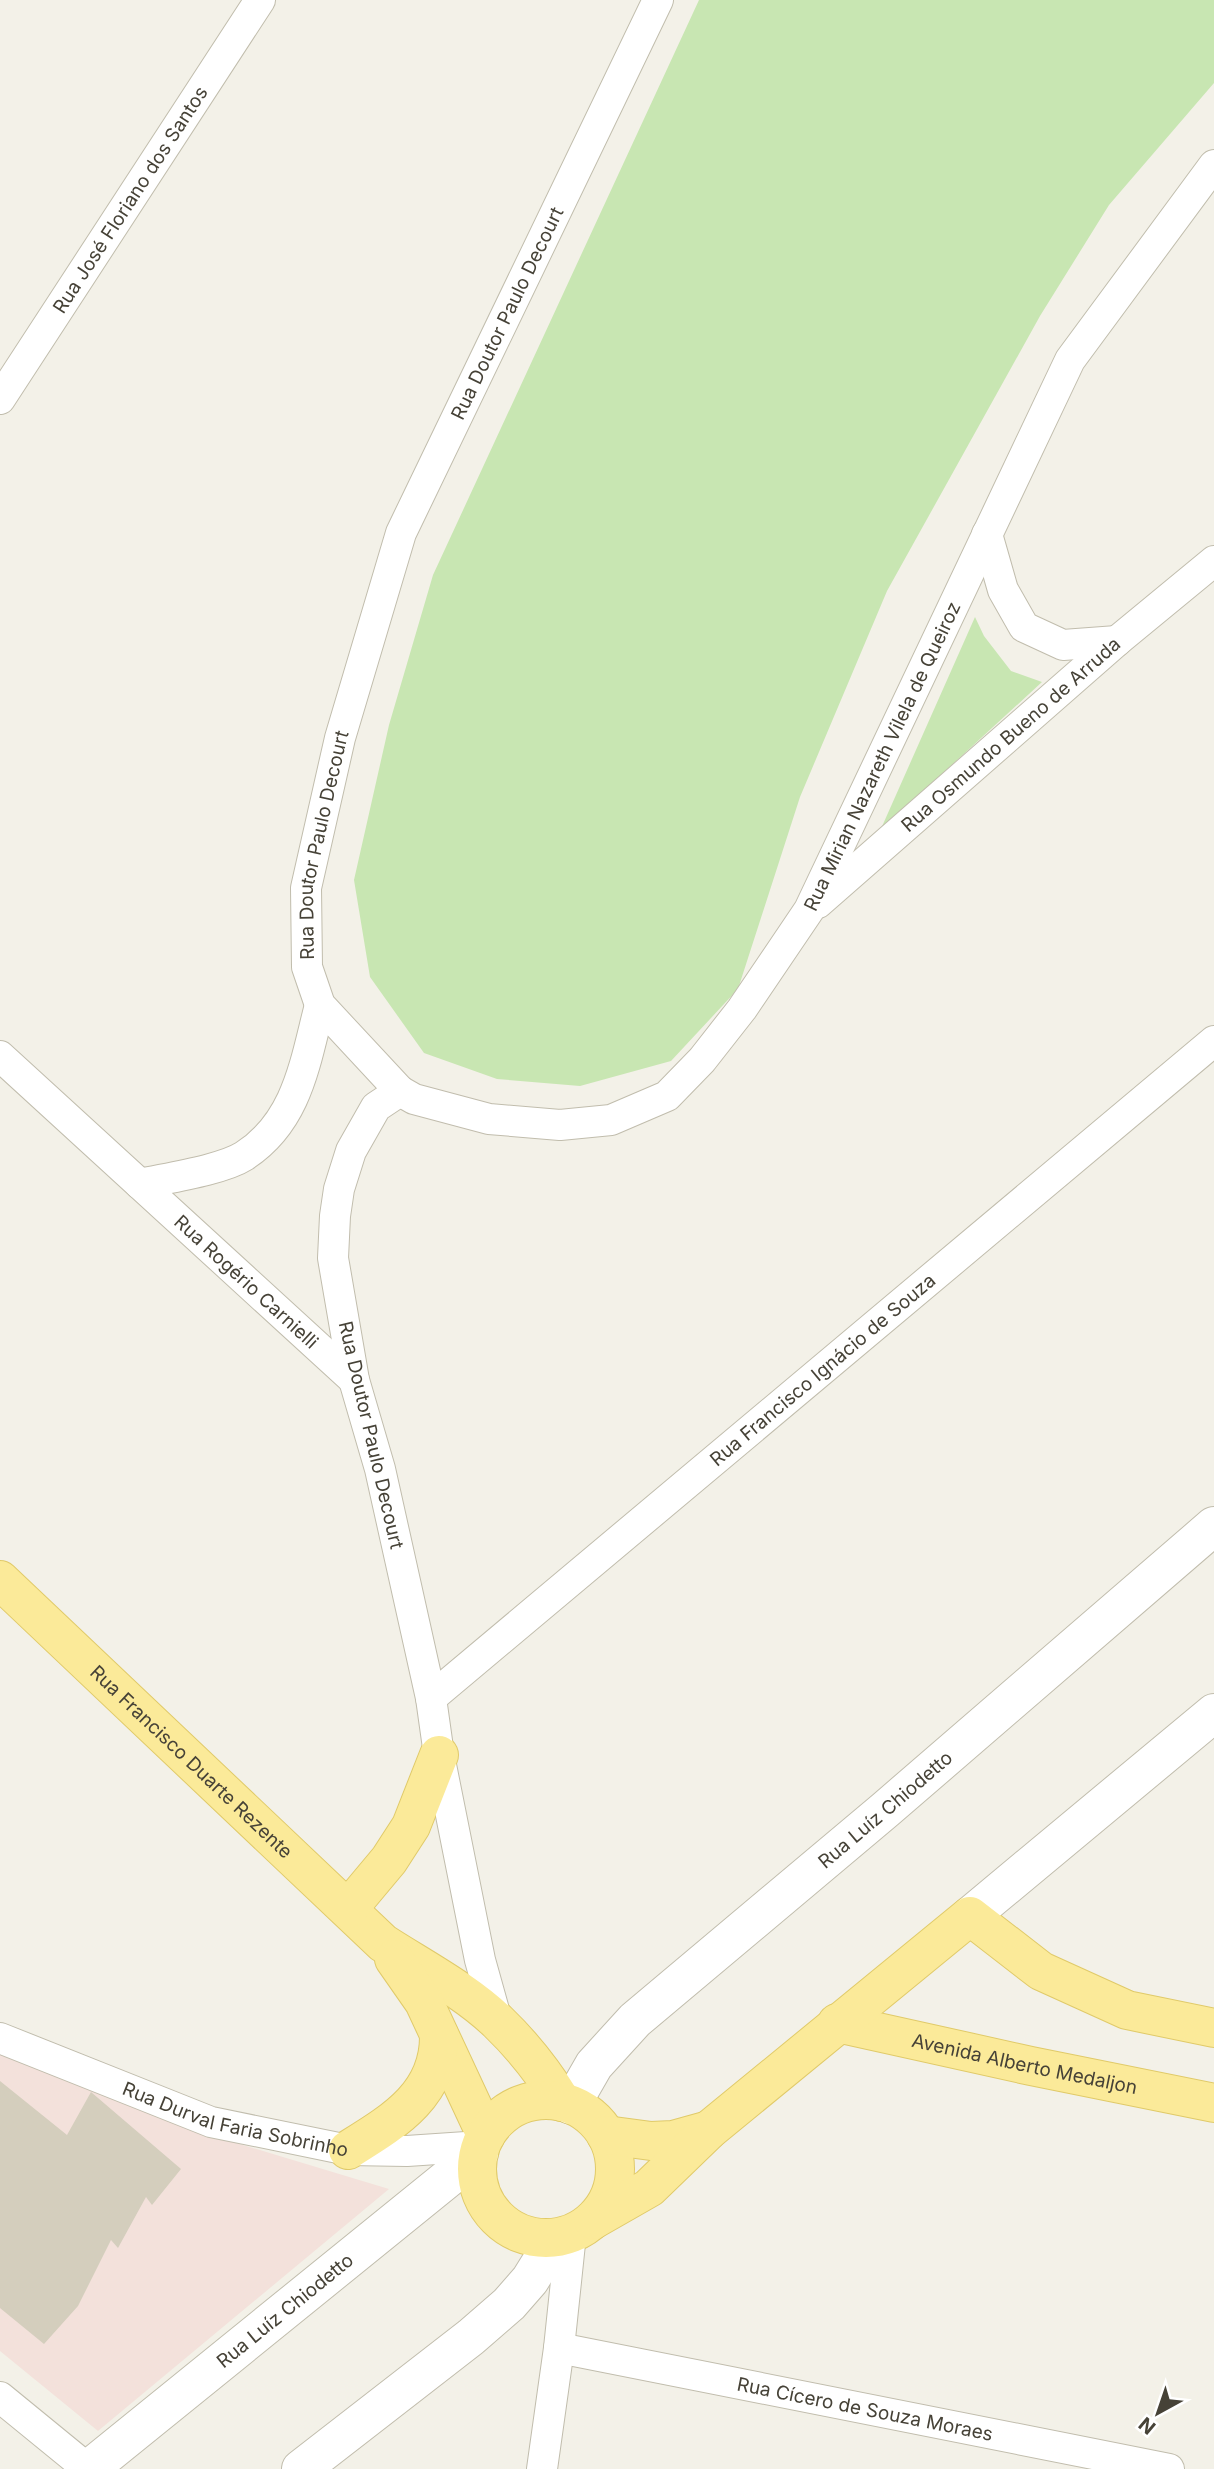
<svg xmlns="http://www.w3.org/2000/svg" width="1214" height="2469" viewBox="0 0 1214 2469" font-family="Inter,sans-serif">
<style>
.medical{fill:#f3e1db}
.green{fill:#c8e6b2}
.building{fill:#d4cebd}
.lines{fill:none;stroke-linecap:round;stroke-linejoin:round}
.minor-casing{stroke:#c1bdad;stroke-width:32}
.tertiary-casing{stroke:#c1bdad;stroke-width:40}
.primary-casing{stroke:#e0ca69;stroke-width:40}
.minor{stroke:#fff;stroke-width:30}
.tertiary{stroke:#fff;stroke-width:38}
.primary{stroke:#fbea99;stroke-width:38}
.labels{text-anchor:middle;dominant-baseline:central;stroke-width:6;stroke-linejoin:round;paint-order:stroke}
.street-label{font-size:19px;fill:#464237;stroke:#fff}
</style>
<rect width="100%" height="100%" fill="#f3f1e8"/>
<path class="medical" d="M0 2048 213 2136 389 2189 98 2431 0 2351Z"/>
<path class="green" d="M699 0H1214V83L1109 205 1040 316 887 591 800 797 738 989 671 1061 580 1086 497 1079 424 1053 370 977 354 880 389 725 433 575Z
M975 617 984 636 1011 671 1042 682 880 831Z"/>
<path class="building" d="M0 2081 67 2135 91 2092 181 2169 152 2205 146 2197 118 2248 111 2240 78 2306 44 2344 0 2308Z"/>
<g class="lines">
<g class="minor-casing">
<g id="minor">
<path id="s1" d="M0 399 260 0"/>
<path d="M987 534 1003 590 1024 627 1063 645 1117 641"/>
<path id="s2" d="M818 903 1117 641 1214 561"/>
<path id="s3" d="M0 1056 354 1380"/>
<path id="s4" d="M400 1091 414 1099 489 1119 560 1125 611 1120 667 1096 702 1060 742 1009 809 910 1070 360 1214 165"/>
<path d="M140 1184C167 1178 222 1170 244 1156 298 1121 305 1062 320 1005"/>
<path id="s5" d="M431 1698 1214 1041"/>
<path id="s6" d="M497 2021 480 1960 439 1755 431 1698 380 1469 354 1380 333 1258 335 1216 339 1189 351 1151 376 1107 400 1091 320 1005 307 967 306 888 340 738 401 533 658 0"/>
<path id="s7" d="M0 2038 211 2122 348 2150 407 2151 481 2146"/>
<path id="s8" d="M559 2348 1169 2469"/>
<path d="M0 2397 88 2469"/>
<path d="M542 2469 559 2348 571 2234"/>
</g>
</g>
<g class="tertiary-casing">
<g id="tertiary">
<path d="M970 1916 1214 1713"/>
<path id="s9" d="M571 2105 594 2065 635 2020 885 1810 1214 1526"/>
<path id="s10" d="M89 2469 479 2153"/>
<path d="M301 2469 471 2337 509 2304 530 2280 556 2238"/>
</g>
</g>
<g class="primary-casing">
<g id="primary">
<path id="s11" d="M0 1580 383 1943C420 1967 466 1991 498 2022 523 2046 544 2073 562 2102"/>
<path d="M348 1909 389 1860 411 1826 439 1755"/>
<path d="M394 1959 424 2002 486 2135"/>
<path id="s12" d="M837 2023 1031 2066 1214 2103"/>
<circle cx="546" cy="2169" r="69"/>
<path d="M606 2135 651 2141 673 2140 709 2130"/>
<path d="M348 2150C393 2122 440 2095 439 2035"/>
<path d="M593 2220 649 2188 709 2130 970 1916 1041 1971 1127 2010 1214 2028"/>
</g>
</g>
<use href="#minor" class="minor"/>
<use href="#tertiary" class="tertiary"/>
<use href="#primary" class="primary"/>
</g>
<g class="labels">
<g class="street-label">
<text stroke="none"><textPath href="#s1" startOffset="238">Rua José Floriano dos Santos</textPath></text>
<text stroke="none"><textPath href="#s6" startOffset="1818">Rua Doutor Paulo Decourt</textPath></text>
<text stroke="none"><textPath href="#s2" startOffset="256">Rua Osmundo Bueno de Arruda</textPath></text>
<text stroke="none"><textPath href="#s4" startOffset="682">Rua Mirian Nazareth Vilela de Queiroz</textPath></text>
<text stroke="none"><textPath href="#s6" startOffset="1251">Rua Doutor Paulo Decourt</textPath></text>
<text stroke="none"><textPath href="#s3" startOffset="334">Rua Rogério Carnielli</textPath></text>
<text stroke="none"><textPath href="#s5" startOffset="511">Rua Francisco Ignácio de Souza</textPath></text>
<text transform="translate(371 1435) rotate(77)">Rua Doutor Paulo Decourt</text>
<text stroke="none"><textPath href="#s11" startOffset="264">Rua Francisco Duarte Rezente</textPath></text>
<text stroke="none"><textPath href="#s9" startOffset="434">Rua Luíz Chiodetto</textPath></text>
<text stroke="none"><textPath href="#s12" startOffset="192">Avenida Alberto Medaljon</textPath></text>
<text stroke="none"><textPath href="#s7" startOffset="250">Rua Durval Faria Sobrinho</textPath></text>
<text stroke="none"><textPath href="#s10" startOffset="252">Rua Luíz Chiodetto</textPath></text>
<text stroke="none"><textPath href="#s8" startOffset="312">Rua Cícero de Souza Moraes</textPath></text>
</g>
</g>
<g transform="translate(1158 2413) rotate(220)" stroke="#ffffff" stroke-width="5" paint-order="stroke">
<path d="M0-5L12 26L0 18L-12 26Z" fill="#464237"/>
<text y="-10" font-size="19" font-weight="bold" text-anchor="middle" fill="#464237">N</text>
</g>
</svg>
